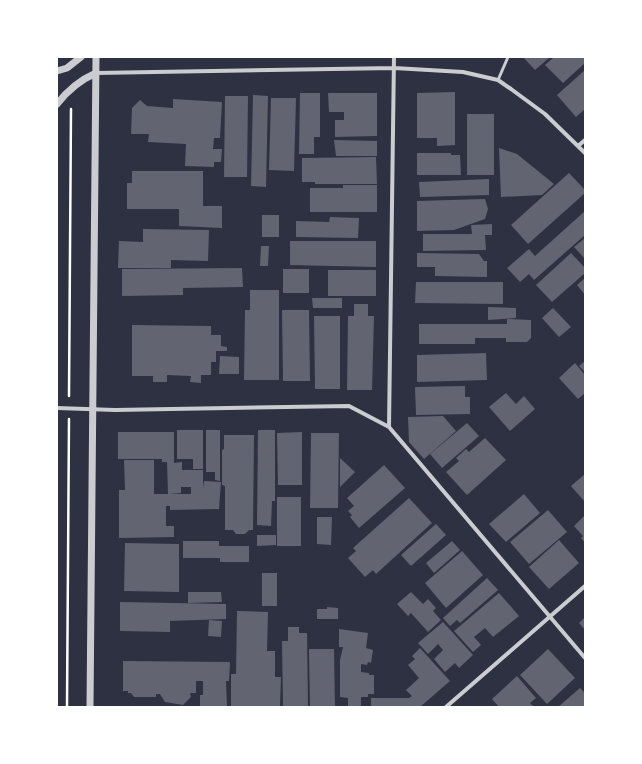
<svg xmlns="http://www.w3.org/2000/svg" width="642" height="764" viewBox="0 0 642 764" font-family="'Exo 2',sans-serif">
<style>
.building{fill:#626471;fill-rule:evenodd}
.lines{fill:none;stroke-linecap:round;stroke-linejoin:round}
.path{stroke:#fff;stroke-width:2.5}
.service{stroke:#caccd0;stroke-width:3}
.minor{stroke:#caccd0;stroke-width:4}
.tertiary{stroke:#caccd0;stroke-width:7}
</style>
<rect width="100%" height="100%" fill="#2d3142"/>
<path class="building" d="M523 57H550L535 70Z
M554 57H585V63L563 83 545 65Z
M585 70V109L576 117 557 95Z
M455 92V145L437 146V138H417V93Z
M300 93H320V137H314V154H299Z
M328 93H377V136L335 137V120H344V112H329Z
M253 95 268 96 266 187 251 186Z
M225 96H248L247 177H224Z
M271 98H296L294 171 269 170Z
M173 99 222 102 220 138H214L213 149H222L221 162H214V167L185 166 186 144 148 142 149 134H131L132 108 140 100 147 106 173 108Z
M467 114H494V175H467Z
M334 140 377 141V156H336Z
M499 148 517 154 554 184 542 195 501 197Z
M417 153H451V155H460L461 175H417Z
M376 157 377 184H315V182H302V158Z
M132 171H203V206H222V228L179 226V209H127V183H132Z
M569 173 585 190V193L528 244 511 225Z
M489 179V195L420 197 419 182Z
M343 185H377V212H310V188H343Z
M485 199 488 209 485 219 454 230 417 231V201Z
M585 211V235L534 280 529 274 520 282 507 268 529 249 535 256Z
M262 215H279V237H262Z
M330 217 359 218 358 238 296 237V221L329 222Z
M492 224V235H485L486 250 423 251V234H472L471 225Z
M143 229 209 230 208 261 171 260V268H118L119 241 143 242Z
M585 238V259L574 247Z
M290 241H376V267L290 265Z
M261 246H269L268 266H260Z
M417 253 479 254 484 261H487V277L435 276V267H417Z
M571 253 585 268V273L552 302 536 285Z
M242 268 243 287 183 288V295L122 296V269Z
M283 269H309V293H283Z
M328 270H376V296H328Z
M585 278V295L577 285Z
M416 282H503V304L415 303Z
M250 290H279V380H244L245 310H250Z
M312 298H342V308H313Z
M354 304H368V316H374L372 390H347L348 316H354Z
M488 307 516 308V318L488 320Z
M553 308 571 327 559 337 542 318Z
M282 310H309L310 381H283Z
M314 316H340V389H315Z
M507 319 531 320V338L527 342H506V338H475V344H419V324H507Z
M132 325 211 326V335H221V346L227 347V351H216V362H211V375H201V383L190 382 191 376 167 375V382H153V376H132Z
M486 353 487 380 417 382V355Z
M220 356 239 357V374H219Z
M585 361V372L579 366Z
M575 363 585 375V393L578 399 559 378Z
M465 386V397H470V414L416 415 415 387Z
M506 393 516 404 524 396 535 409 510 431 489 407Z
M443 416 456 431 424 459 409 442 408 417Z
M467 423 479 436 442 468 430 454Z
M177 430H203V469H193V459H177Z
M206 430H220V481L215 480V472H206Z
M258 430H275V501H272L271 526 257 525Z
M118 432H174V463L182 462V470H203V489L204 481 221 482 219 509 170 510V506H166V526H174V537L119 538V490H125L124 460H154V494H168L167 462H162V459H118ZM181 487H191V494H170L181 493Z
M302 432V485H278L277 433Z
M311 433H339L338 508H310Z
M224 435H254L253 530H249L245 534H236L233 530H225V486L222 485V450L224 449Z
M485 438 506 460 467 495 446 472 459 461 456 458 466 449 469 452Z
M340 458 355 472 340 487Z
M384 465 405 488 359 528 350 517 352 515 348 511 354 506 347 498Z
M585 474V502L571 486Z
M524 494 540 513 506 542 489 524Z
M277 497H301V546H277Z
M409 498 432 523 376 574 373 570 365 577 348 558 356 551 353 548Z
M548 510 567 532 529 564 510 542Z
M585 515V543L581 538 583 536 574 526Z
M317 517H332L331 545 317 544Z
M436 524 446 535 411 566 401 555Z
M257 535H276V545L257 546Z
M559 540 579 563 549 589 529 567Z
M183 541H219V546H249V562H220V558H183Z
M452 541 460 550 434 573 426 563Z
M125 543 179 544V592L124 591Z
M462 551 483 575 446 608 425 583Z
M262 573H277V606H262Z
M487 578 498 590 460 623 457 620 450 626 443 618Z
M188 592H221L222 602 188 603Z
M411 592 423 604 428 599 436 608 433 611 441 620 428 632 411 613 408 616 397 604Z
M499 593 519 616 493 637 485 628 474 637 481 645 473 652 454 631Z
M120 602 226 604V619L170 621V632L120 631Z
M327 607 338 608V619H317V609H327Z
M237 611 268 612 267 651H275V677H281L280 707H231V674H236Z
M585 617V630L579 623Z
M209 620 222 621 221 637 208 636Z
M443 622 473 655 459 668 455 663 445 672 434 659 443 650 438 644 428 654 418 643Z
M288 627H299V633H307L308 707H283L282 641H288Z
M339 629 368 633 366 648 373 650 371 663 368 662 367 665 361 664V672L369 673V675H374V694H368V697H361V707H348V698L340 697V660L343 647H339Z
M420 648 450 681 420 707H371V698H409L412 696 406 690 419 678 408 665 415 659 412 656Z
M309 649H334L335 707H310Z
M548 649 575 678 547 704 520 675Z
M123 661 230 662 229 681H226L227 707H200V695H203V681H196V693H190L191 697 183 705 165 702 160 694H156V697H134L131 693H128V691H123Z
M517 676 536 698 530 703 534 707H499L492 699Z
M580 688 585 693V707H558Z"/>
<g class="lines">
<path class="path" d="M69 396 71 109
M67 707 69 419"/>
<path class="service" d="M498 80 508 57"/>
<path class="minor" d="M96 73 394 68 463 72 498 80 511 89 545 114 585 153
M578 146 585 140
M57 408 115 410 349 406 389 427 585 658
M389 427 394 57
M446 707 585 586"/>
<path class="tertiary" d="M57 71 67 68 81 57
M57 104C68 90 80 80 96 73
M90 707 96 57"/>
</g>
<rect width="642" height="764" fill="none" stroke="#ffffff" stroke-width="116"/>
</svg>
